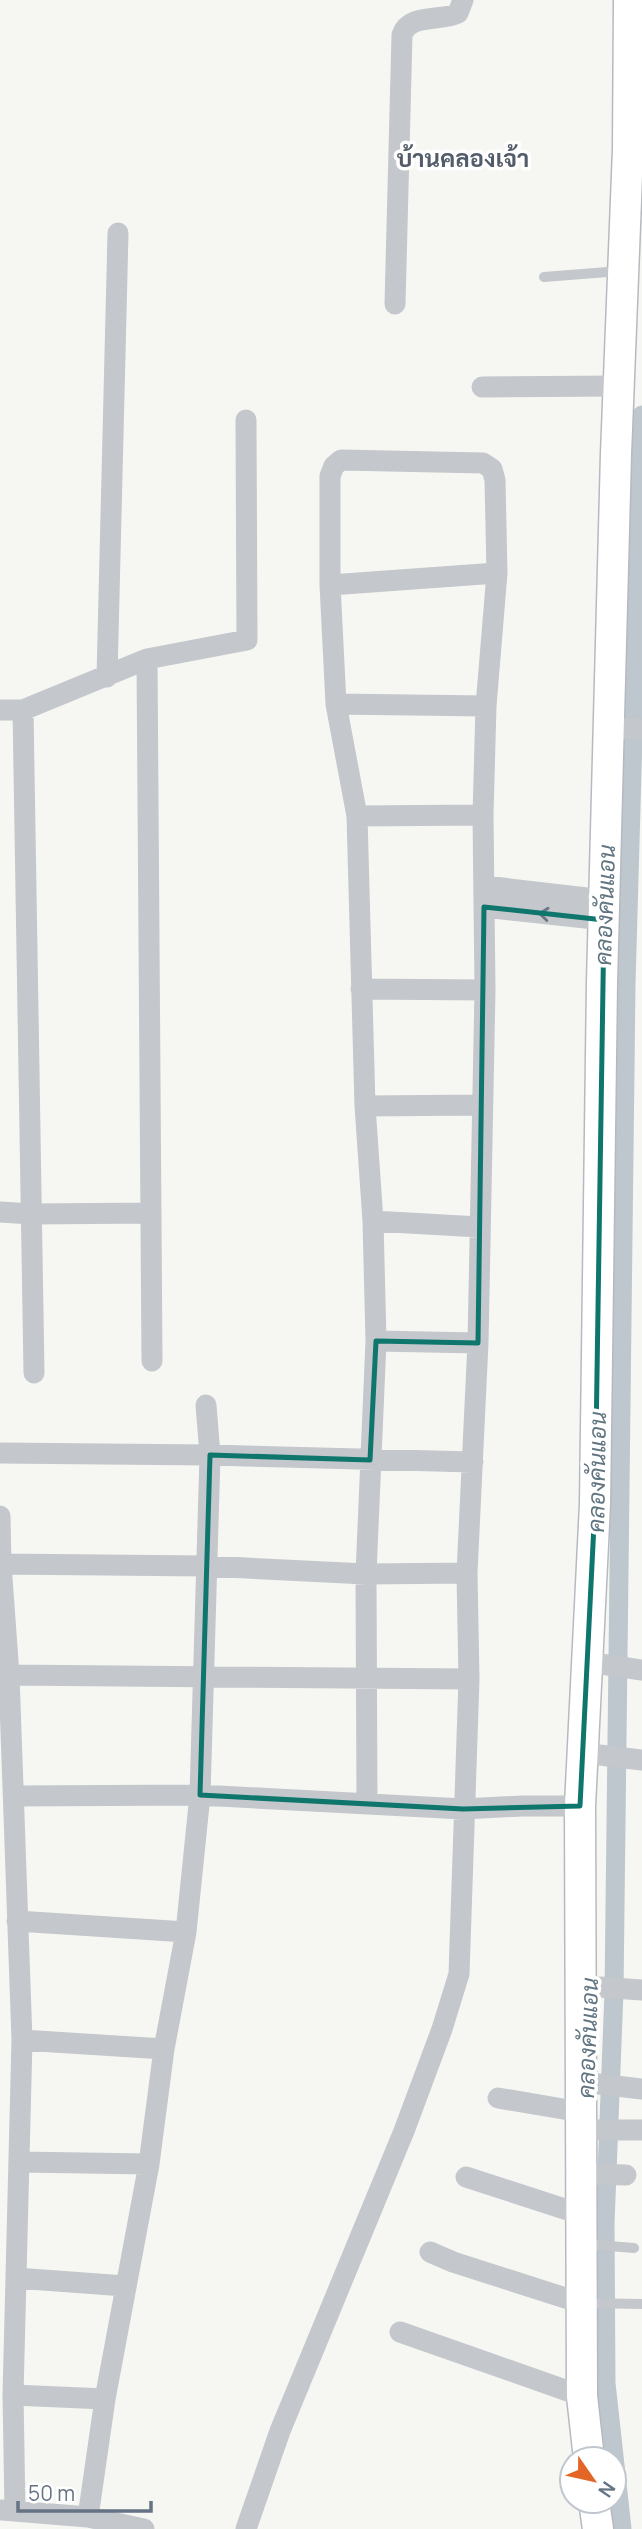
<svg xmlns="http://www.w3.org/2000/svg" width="642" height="2529" viewBox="0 0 642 2529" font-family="Manrope,Sarabun,sans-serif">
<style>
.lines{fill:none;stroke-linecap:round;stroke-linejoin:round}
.canal{stroke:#bdc7cd;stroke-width:19}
.secondary-casing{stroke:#b6bac0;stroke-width:33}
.lane{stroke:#c4c7cb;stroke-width:10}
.street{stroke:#c4c7cb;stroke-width:21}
.secondary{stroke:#fff;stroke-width:30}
.oneway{stroke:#6a7788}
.marked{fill:none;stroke:#0f766e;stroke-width:5;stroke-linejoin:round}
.labels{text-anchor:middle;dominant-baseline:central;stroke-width:7;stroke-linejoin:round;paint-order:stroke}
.water-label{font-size:23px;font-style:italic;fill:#617581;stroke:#fff}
.quarter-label{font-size:24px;font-weight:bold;fill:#535d69;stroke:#fff}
</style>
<rect width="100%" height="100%" fill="#f6f7f3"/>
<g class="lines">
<path class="canal" d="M622 2529 606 2383 605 2224 614 1992 626 985 642 415"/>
<g class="secondary-casing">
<path id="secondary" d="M589 2459 582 2396 580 1806 595 1504 602 982 616 454 628 149 629 0
M594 2501 598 2529"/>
</g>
<path class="lane" d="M544 277 620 271
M584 2244 634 2248
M584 2303 642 2304"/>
<path class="street" d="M395 304 402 35C409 13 441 22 458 13L463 0
M482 387 619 386
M330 585 497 573
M147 659 152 1361
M107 677 118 233
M336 704 486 706
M0 710H23L147 659 247 640 246 420
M23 710 34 1373
M609 728 642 729
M357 816 483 815
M485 886 604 900
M484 907 604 920
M361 989 485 990
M365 1106 482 1105
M0 1212 31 1214 151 1213
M373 1221 479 1227
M376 1341 478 1343
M0 1453 210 1455 473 1462
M0 1516 1 1564 9 1675 22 2040 13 2395 15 2510
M1 1564 206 1566 366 1574 467 1573
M587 1662 642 1670
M9 1675 469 1679
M583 1753 642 1760
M14 1796 200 1795 463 1809 522 1806H580
M17 1921 186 1932
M580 1989 599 1987 642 1990
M22 2040 164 2049
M582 2082 642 2089
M498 2098 581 2112
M581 2130H642
M19 2162 149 2164
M580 2174 626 2175
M466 2177 580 2214
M430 2252 453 2262 581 2303
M16 2278 125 2286
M400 2332 582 2396
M13 2395 105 2399
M2 2510 88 2517 144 2529
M88 2517 105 2399 149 2164 164 2049 186 1932 200 1795 210 1455 206 1405
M246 2529 280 2431 404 2131 442 2029 459 1974 469 1679 467 1573 478 1343 485 990 483 815 486 706 497 573 495 480 492 469 483 463 341 460 334 466 330 476V585L336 704 357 816 365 1106 373 1221 376 1341 366 1574 367 1803"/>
<use href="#secondary" class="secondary"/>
</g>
<defs><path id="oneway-chevron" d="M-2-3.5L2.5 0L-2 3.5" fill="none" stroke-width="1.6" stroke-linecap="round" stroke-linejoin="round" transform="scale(1.75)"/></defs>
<use class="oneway" href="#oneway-chevron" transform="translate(544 914) rotate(-174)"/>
<path class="marked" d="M484 907 604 920 595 1504 580 1806 463 1809 200 1795 210 1455 370 1460 376 1341 478 1343Z"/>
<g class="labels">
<g class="water-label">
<text transform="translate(604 905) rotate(-88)">คลองคันแอน</text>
<text transform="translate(596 1472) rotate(-89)">คลองคันแอน</text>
<text transform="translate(587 2038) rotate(-88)">คลองคันแอน</text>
</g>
<g class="quarter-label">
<text x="463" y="157">บ้านคลองเจ้า</text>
</g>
</g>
<g transform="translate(593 2480) rotate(124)"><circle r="33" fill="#ffffff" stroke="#c1c7ce" stroke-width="2"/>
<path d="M0-5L12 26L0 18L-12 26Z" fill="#e36626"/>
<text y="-10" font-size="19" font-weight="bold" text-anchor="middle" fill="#657384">N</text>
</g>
<path d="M18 2501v10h133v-10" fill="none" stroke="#657384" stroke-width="3.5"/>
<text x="28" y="2501" font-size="21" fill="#657384" stroke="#ffffff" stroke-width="5" paint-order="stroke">50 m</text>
</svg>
